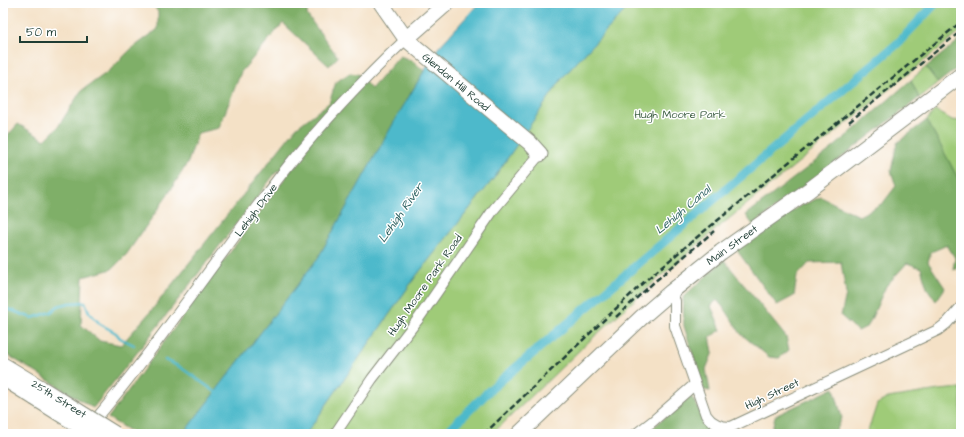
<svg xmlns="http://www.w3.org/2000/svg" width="964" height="437" viewBox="0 0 964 437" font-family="'Architects Daughter',sans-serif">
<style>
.green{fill:#9fcb78;stroke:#5f8456}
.forest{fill:#7faf68;stroke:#4f764e}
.water{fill:#4eb9cb;stroke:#367b80}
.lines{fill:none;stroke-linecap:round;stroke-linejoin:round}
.stream{stroke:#4eb9cb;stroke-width:2.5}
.canal{stroke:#4eb9cb;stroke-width:9}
.street-casing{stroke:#8a8f7d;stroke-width:12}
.secondary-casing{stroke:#8a8f7d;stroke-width:17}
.street{stroke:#fff;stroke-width:10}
.secondary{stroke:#fff;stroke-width:15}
.rail{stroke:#1f3d34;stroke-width:2.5;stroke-dasharray:6 3;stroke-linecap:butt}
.secondary-bridge-casing{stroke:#8a8f7d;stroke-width:17;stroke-linecap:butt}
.secondary-bridge{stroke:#fff;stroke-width:15}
.labels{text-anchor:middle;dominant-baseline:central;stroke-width:3;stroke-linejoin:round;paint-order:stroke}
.street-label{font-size:11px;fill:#1f3d34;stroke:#fff}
.park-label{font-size:11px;fill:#3f6045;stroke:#fff}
.water-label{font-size:12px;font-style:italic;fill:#2d6261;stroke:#fff}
</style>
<rect width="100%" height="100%" fill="#fff"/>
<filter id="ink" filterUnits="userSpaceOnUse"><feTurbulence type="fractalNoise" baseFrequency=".025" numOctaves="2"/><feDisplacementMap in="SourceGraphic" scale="8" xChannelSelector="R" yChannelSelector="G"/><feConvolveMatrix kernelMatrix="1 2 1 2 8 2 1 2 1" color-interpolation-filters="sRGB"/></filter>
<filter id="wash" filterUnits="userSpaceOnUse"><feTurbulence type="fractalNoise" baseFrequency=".012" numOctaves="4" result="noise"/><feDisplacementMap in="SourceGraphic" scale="16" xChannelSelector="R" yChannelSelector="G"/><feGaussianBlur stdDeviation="0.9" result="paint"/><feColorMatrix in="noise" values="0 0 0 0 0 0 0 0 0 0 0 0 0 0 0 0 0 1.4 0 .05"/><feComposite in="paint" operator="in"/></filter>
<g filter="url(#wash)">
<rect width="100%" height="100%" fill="#f4e1c6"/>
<path class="green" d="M632 3H961V31L715 230 653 283 584 346 492 434H306L416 276 494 178 563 77Z
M926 67 938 83 919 98 911 80Z
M935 110 952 120 961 121V184L927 120Z
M961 388V434H867L877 404 888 398 939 390Z"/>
<path class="forest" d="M152 3H308L307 15 338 57 329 66 283 23 241 72 219 128 198 133 188 162 167 196 126 255 112 269 83 277 81 325 100 341 121 345 151 311 297 127 329 103 336 82 350 73 358 74 371 89 400 56 413 61 424 71 398 115 318 258 183 434H135L108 418 293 167 277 171 144 344 93 408 3 352V141L18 124 45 140 58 127 81 91 109 71 130 50 158 29V12Z
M961 39V65L938 83 926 67Z
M911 80 919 98 753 225 746 215 834 147Z
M927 120 961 184V266L953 269 955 258 947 245 931 252 928 262 945 288 936 301 927 288 921 268 907 263 886 286 868 326 858 331 841 316 846 294 841 262 809 263 797 276 794 296 777 305 736 249 798 207 821 197 859 216 883 203 896 186 891 171 897 143Z
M724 260 786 337 789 350 779 358 769 357 741 334 727 312 717 300 711 306 721 330 710 337 713 352 706 369 710 391 704 390 684 326 683 297Z
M834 388 842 418 835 434H771L775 416Z
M691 396 710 429V434H645Z"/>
<path class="water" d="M479 3H632L563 77 494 178 416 276 306 434H183L318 258 398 115 438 48Z"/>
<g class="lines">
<path class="stream" d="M3 307 32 318 51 312 58 306 69 303 85 302 89 312 100 324 116 333 120 338 134 345
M165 360 180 367 217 393"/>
<path class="canal" d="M445 434 492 388 897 44 936 3"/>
</g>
</g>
<g filter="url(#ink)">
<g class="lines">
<g class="street-casing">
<path id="street" d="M671 292 675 301V326L706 415C712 424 720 427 731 427L938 330 947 323 961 307
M91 425C161 342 221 251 288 166 324 121 364 79 406 39
M335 434 372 379 419 318 494 209 540 154
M636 434 653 421 694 385"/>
</g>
<g class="secondary-casing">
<path id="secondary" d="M381 3 406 39 530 143 540 154
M406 39 447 3
M3 365 41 388
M3 378 35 398
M519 434 642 317 671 292 721 252 809 190 961 75"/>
</g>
<use href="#street" class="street"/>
<use href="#secondary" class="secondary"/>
<path class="rail" d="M849 122 961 31
M616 317 653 283 714 231
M484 434 645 281 696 238 961 22"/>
<g class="secondary-bridge-casing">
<path id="secondary-bridge" d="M41 388 115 434
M35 398 92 434"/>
</g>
<use href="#secondary-bridge" class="secondary-bridge"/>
</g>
</g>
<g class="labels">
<g class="street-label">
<text transform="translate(456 82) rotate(40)">Glendon Hill Road</text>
<text transform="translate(256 210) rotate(-53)">Lehigh Drive</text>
<text transform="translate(732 245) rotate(-36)">Main Street</text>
<text transform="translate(425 285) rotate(-55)">Hugh Moore Park Road</text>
<text transform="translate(772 394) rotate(-25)">High Street</text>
<text transform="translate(59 399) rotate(32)">25th Street</text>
</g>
<g class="park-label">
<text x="680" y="114">Hugh Moore Park</text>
</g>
<g class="water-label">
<text transform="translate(683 210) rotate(-40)">Lehigh Canal</text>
<text transform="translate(401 213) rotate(-55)">Lehigh River</text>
</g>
</g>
<rect width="964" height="437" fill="none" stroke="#fff" stroke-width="16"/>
<path d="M20 36v6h67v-6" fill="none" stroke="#1f3d34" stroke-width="2"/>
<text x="26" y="36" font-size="12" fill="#1f3d34" stroke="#ffffff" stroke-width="3" paint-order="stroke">50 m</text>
</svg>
